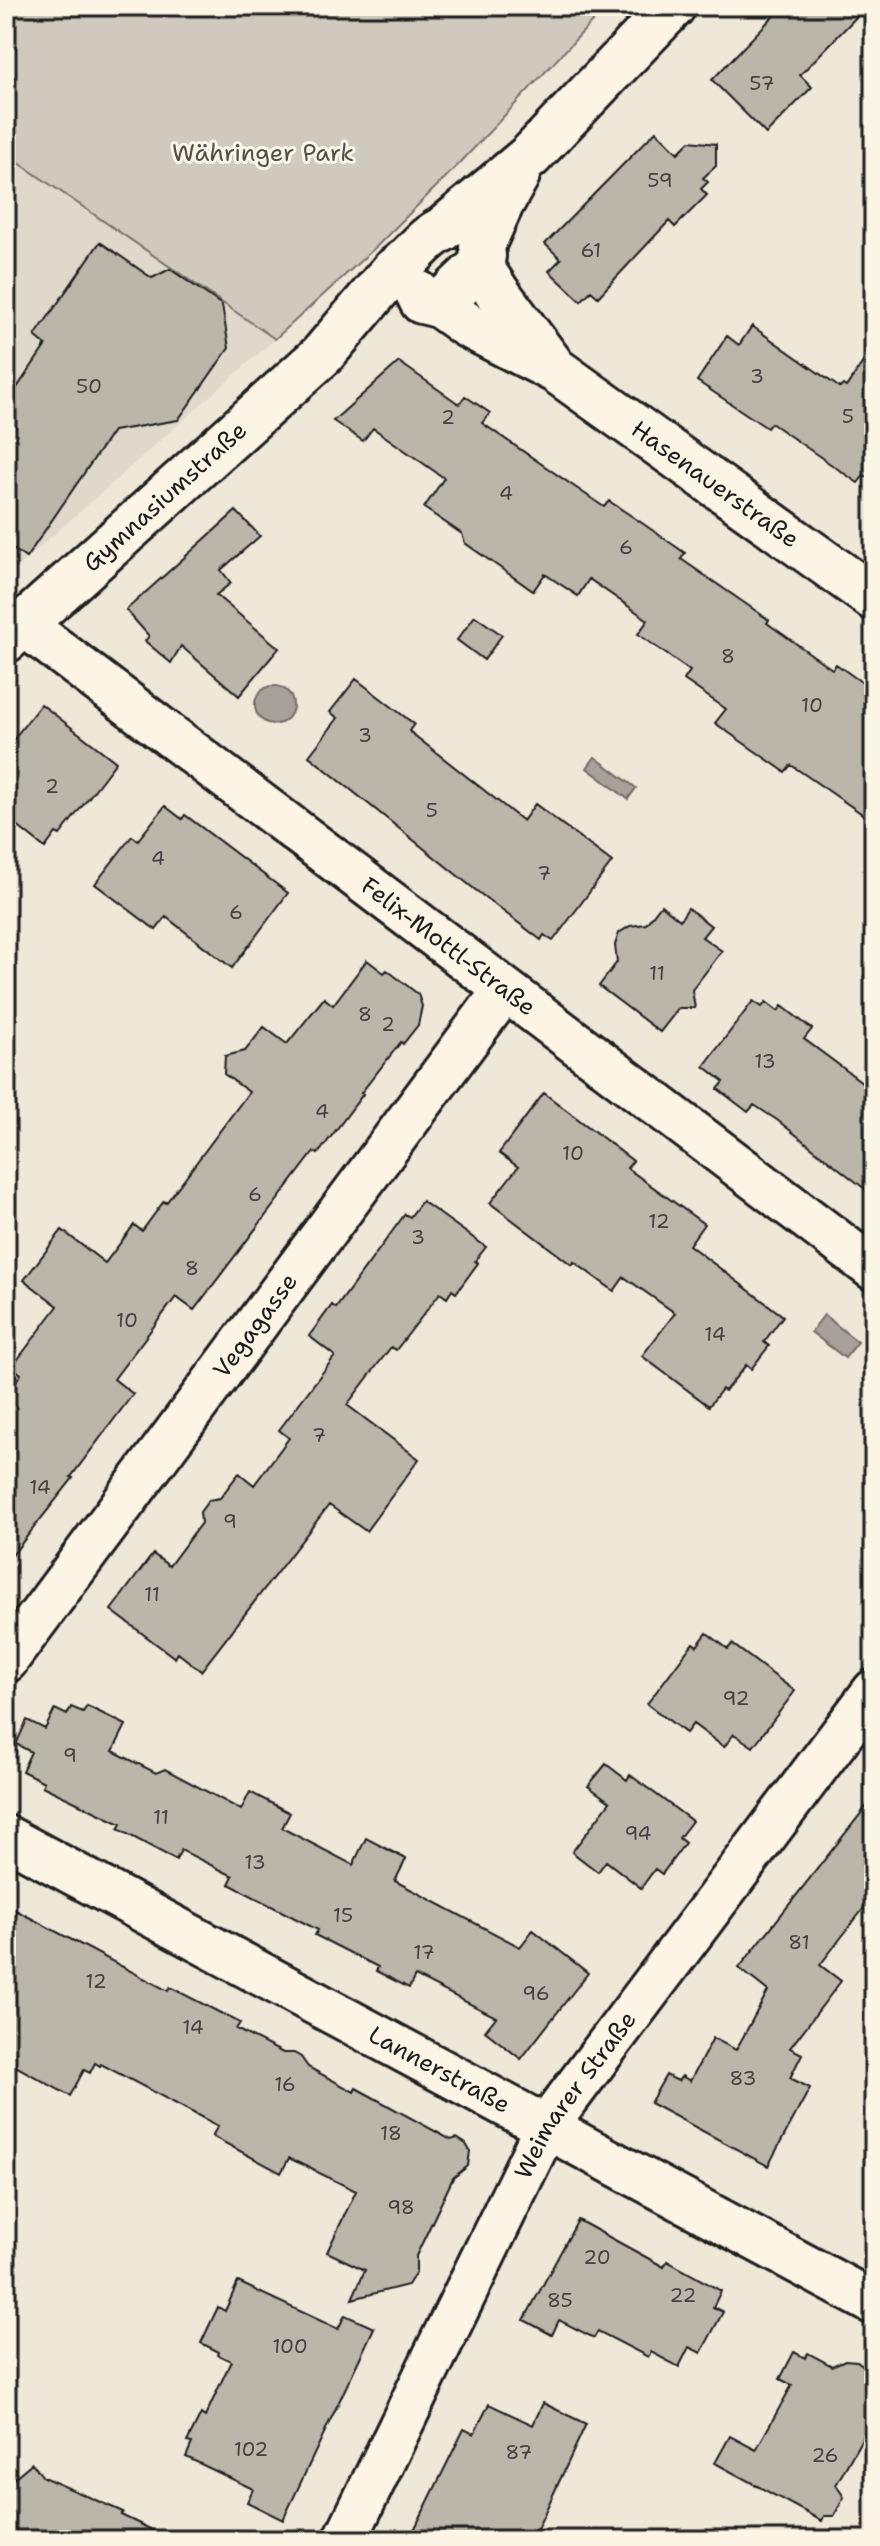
<svg xmlns="http://www.w3.org/2000/svg" width="880" height="2546" viewBox="0 0 880 2546" font-family="'Shantell Sans',sans-serif">
<style>
.built{fill:#ded9cb}
.green{fill:#cfcabd;stroke:#76736c;stroke-width:2}
.water{fill:#a7a299;stroke:#6f6c67;stroke-width:2}
.building{fill:#bab6aa;stroke:#1c1c1c;stroke-width:2}
.lines{fill:none;stroke-linecap:round;stroke-linejoin:round}
.minor-casing{stroke:#1c1c1c;stroke-width:48}
.tertiary-casing{stroke:#1c1c1c;stroke-width:50}
.minor{stroke:#fcf5e5;stroke-width:42}
.tertiary{stroke:#fcf5e5;stroke-width:44}
.labels{text-anchor:middle;dominant-baseline:central;stroke-width:6;stroke-linejoin:round;paint-order:stroke}
.number-label{font-size:20px;fill:#444240}
.park-label{font-size:24px;fill:#52504c;stroke:#fcf5e5}
.street-label{font-size:24px;fill:#1c1c1c;stroke:#fcf5e5}
</style>
<rect width="100%" height="100%" fill="#eee8d9"/>
<filter id="ink" filterUnits="userSpaceOnUse"><feTurbulence type="fractalNoise" baseFrequency=".0125" numOctaves="2"/><feDisplacementMap in="SourceGraphic" scale="16" xChannelSelector="R" yChannelSelector="G"/><feConvolveMatrix kernelMatrix="1 2 1 2 8 2 1 2 1" color-interpolation-filters="sRGB"/></filter>
<g filter="url(#ink)">
<path class="built" d="M6 154 275 339 6 577Z"/>
<path class="green" d="M6 6H607L461 162 378 245 275 339 6 154Z"/>
<path class="water" d="M255 705a19 19 0 1 1 38 0a19 19 0 1 1-38 0Z
M595 757 636 788 628 799 587 768Z
M824 1315 858 1342 845 1358 811 1332Z"/>
<path class="building" d="M783 6H867L800 75 812 87 766 134 712 80Z
M656 131 678 153 690 141 716 144V166L703 178 708 182 701 189 707 195 675 227 669 221 598 297 591 291 581 301 549 271 561 259 545 244Z
M100 242 152 278 170 269 222 305 229 348 178 420 113 431 26 558 6 544V441L15 427 8 401 46 345 35 336Z
M752 326 840 388 843 385 846 387 874 346V482L864 475 858 483 771 423 767 428 697 381 727 336 739 345Z
M399 362 459 404 465 396 490 413 482 423 604 507 609 501 642 523 685 553 681 559 769 620 767 623 832 669 836 664 874 691V822L791 765 785 772 715 723 726 709 684 680 690 671 638 634 648 620 589 579 578 596 545 574 533 591 465 543 462 534 424 508 444 478 373 428 363 441 333 421Z
M236 511 260 536 221 570 231 583 216 595 279 648 239 696 181 646 171 663 145 641 149 636 126 610Z
M475 616 502 635 484 660 457 640Z
M356 679 414 724 409 731 523 821 535 804 612 862 553 941 544 935 541 940 478 892 309 756 338 718 330 712Z
M41 704 116 762 60 835 56 833 45 848 6 817V749Z
M165 806 182 819 185 815 288 893 232 968 166 917 156 930 95 884 132 836 138 840Z
M661 905 680 920 688 908 711 926 702 937 722 951 692 990 695 1008H679L660 1032 599 986 617 962 615 945 619 933 630 926 646 924Z
M367 960 384 973 387 970 418 994 422 1006 418 1025 403 1044 401 1042 361 1093 363 1094 318 1154 314 1152 194 1310 176 1297 114 1379 133 1394 71 1477 73 1478 6 1563V1394L21 1374 12 1367 58 1306 24 1280 62 1230 105 1263 134 1225 142 1231 164 1201 166 1203 249 1092 224 1074 225 1056 245 1051 264 1027 287 1044 324 998 333 1005Z
M753 1001 762 1007 766 1002 778 1011 782 1006 812 1029 804 1039 874 1091V1196L777 1120 754 1105 748 1112 718 1089 724 1082 704 1066Z
M544 1093 633 1161 627 1168 704 1224 689 1245 783 1316 764 1342 769 1346 751 1369 746 1365 725 1391 722 1389 709 1406 642 1356 675 1313 624 1277 614 1291 574 1262 572 1265 490 1203 518 1167 499 1153Z
M422 1201 486 1247 475 1261 478 1263 456 1293 452 1290 447 1298 440 1293 396 1350 391 1347 347 1405 419 1459 366 1531 329 1505 201 1671 178 1653 175 1658 111 1610 153 1554 169 1566 201 1523 200 1512 209 1500 220 1498 239 1473 254 1485 289 1438 279 1430 335 1356 309 1336 332 1305 336 1308 405 1214 410 1217Z
M707 1633 728 1649 732 1644 795 1691 753 1747 734 1734 724 1747 693 1724 686 1733 647 1704 693 1643 697 1646Z
M87 1706 126 1725 113 1751 156 1773 165 1769 241 1810 250 1792 290 1813 282 1828 353 1865 366 1838 406 1859 395 1881 520 1947 533 1930 588 1973 521 2059 485 2031 496 2017 415 1976 409 1988 376 1971 378 1967 315 1935 318 1930 229 1884 233 1876 181 1850 176 1860 118 1829 121 1824 42 1786 44 1782 22 1771 31 1752 16 1744 27 1720 45 1729 55 1709 67 1715 71 1707 83 1712Z
M606 1764 627 1780 630 1775 692 1821 679 1838 685 1843 662 1874 655 1869 641 1888 606 1861 598 1872 572 1852 610 1802 588 1786Z
M874 1797V1895L820 1965 841 1981 790 2048 802 2054 790 2078 810 2088 768 2166 650 2103 666 2075 678 2081 682 2076 690 2081 713 2038 736 2050 768 1991 739 1968Z
M6 1905 168 1991 170 1987 240 2023 236 2029 283 2053H294L301 2057 308 2067 354 2092 356 2088 451 2140 457 2138 466 2144 470 2151 468 2166 453 2178 416 2256V2272L408 2285 352 2299 365 2270 327 2252 356 2191 289 2158 281 2173 212 2136 218 2126 101 2064 100 2066 95 2063 90 2073 84 2070 70 2096 6 2061Z
M578 2220 664 2267 667 2261 721 2291 713 2307 723 2312 701 2353 689 2347 679 2367 651 2352 648 2357 598 2331 594 2338 559 2320 552 2335 524 2320Z
M238 2282 338 2329 345 2315 374 2328 283 2520 247 2502 253 2489 186 2457 192 2443 187 2442 201 2414 205 2417 231 2361 218 2355 219 2352 201 2343 218 2307 225 2311Z
M794 2352 805 2358 808 2353 832 2366 845 2360 857 2361 865 2367V2383L874 2388V2417L836 2485 844 2497 834 2516H824L822 2521 715 2463 730 2436 756 2450 792 2385 780 2379Z
M543 2403 586 2424 532 2540H409L464 2429 474 2434 489 2404 533 2425Z
M32 2463 43 2477 123 2512 121 2515 173 2540H6V2495L14 2478Z"/>
<g class="lines">
<g class="minor-casing">
<g id="minor">
<path id="s1" d="M23 624 874 1269"/>
<path id="s2" d="M6 1661 504 991"/>
<path id="s3" d="M6 1837 874 2303"/>
<path id="s4" d="M345 2540 546 2127 874 1691"/>
</g>
</g>
<g class="tertiary-casing">
<g id="tertiary">
<path d="M480 266 497 292 550 363"/>
<path d="M418 293 422 301 439 305 480 266 483 256 482 246 501 204 517 175"/>
<path id="s5" d="M439 305 467 325 557 371 874 598"/>
<path id="s6" d="M6 640 322 355 394 270C413 258 422 239 443 229L530 156 673 6"/>
</g>
</g>
<use href="#minor" class="minor"/>
<use href="#tertiary" class="tertiary"/>
</g>
</g>
<g class="labels">
<g class="number-label">
<text x="762" y="83">57</text>
<text x="660" y="180">59</text>
<text x="591" y="250">61</text>
<text x="757" y="376">3</text>
<text x="89" y="386">50</text>
<text x="848" y="416">5</text>
<text x="448" y="417">2</text>
<text x="506" y="493">4</text>
<text x="626" y="547">6</text>
<text x="728" y="656">8</text>
<text x="812" y="705">10</text>
<text x="365" y="735">3</text>
<text x="52" y="786">2</text>
<text x="432" y="810">5</text>
<text x="158" y="858">4</text>
<text x="544" y="873">7</text>
<text x="236" y="912">6</text>
<text x="657" y="973">11</text>
<text x="365" y="1014">8</text>
<text x="388" y="1024">2</text>
<text x="765" y="1061">13</text>
<text x="322" y="1111">4</text>
<text x="573" y="1153">10</text>
<text x="255" y="1194">6</text>
<text x="659" y="1221">12</text>
<text x="418" y="1237">3</text>
<text x="192" y="1268">8</text>
<text x="127" y="1320">10</text>
<text x="715" y="1334">14</text>
<text x="319" y="1435">7</text>
<text x="40" y="1487">14</text>
<text x="230" y="1521">9</text>
<text x="152" y="1594">11</text>
<text x="736" y="1698">92</text>
<text x="70" y="1755">9</text>
<text x="161" y="1817">11</text>
<text x="638" y="1833">94</text>
<text x="255" y="1862">13</text>
<text x="343" y="1915">15</text>
<text x="799" y="1942">81</text>
<text x="424" y="1952">17</text>
<text x="96" y="1981">12</text>
<text x="536" y="1993">96</text>
<text x="193" y="2027">14</text>
<text x="743" y="2078">83</text>
<text x="285" y="2084">16</text>
<text x="391" y="2133">18</text>
<text x="401" y="2207">98</text>
<text x="597" y="2257">20</text>
<text x="683" y="2295">22</text>
<text x="560" y="2300">85</text>
<text x="290" y="2346">100</text>
<text x="251" y="2449">102</text>
<text x="519" y="2452">87</text>
<text x="825" y="2455">26</text>
</g>
<g class="park-label">
<text x="263" y="153">Währinger Park</text>
</g>
<g class="street-label">
<text stroke="none"><textPath href="#s5" startOffset="330">Hasenauerstraße</textPath></text>
<text stroke="none"><textPath href="#s6" startOffset="214">Gymnasiumstraße</textPath></text>
<text stroke="none"><textPath href="#s1" startOffset="534">Felix-Mottl-Straße</textPath></text>
<text stroke="none"><textPath href="#s2" startOffset="418">Vegagasse</textPath></text>
<text stroke="none"><textPath href="#s3" startOffset="492">Lannerstraße</textPath></text>
<text stroke="none"><textPath href="#s4" startOffset="502">Weimarer Straße</textPath></text>
</g>
</g>
<rect width="880" height="2546" fill="none" stroke="#fcf5e5" stroke-width="32"/>
<rect x="16" y="16" width="848" height="2514" fill="none" stroke="#1c1c1c" stroke-width="3" filter="url(#ink)"/>
</svg>
